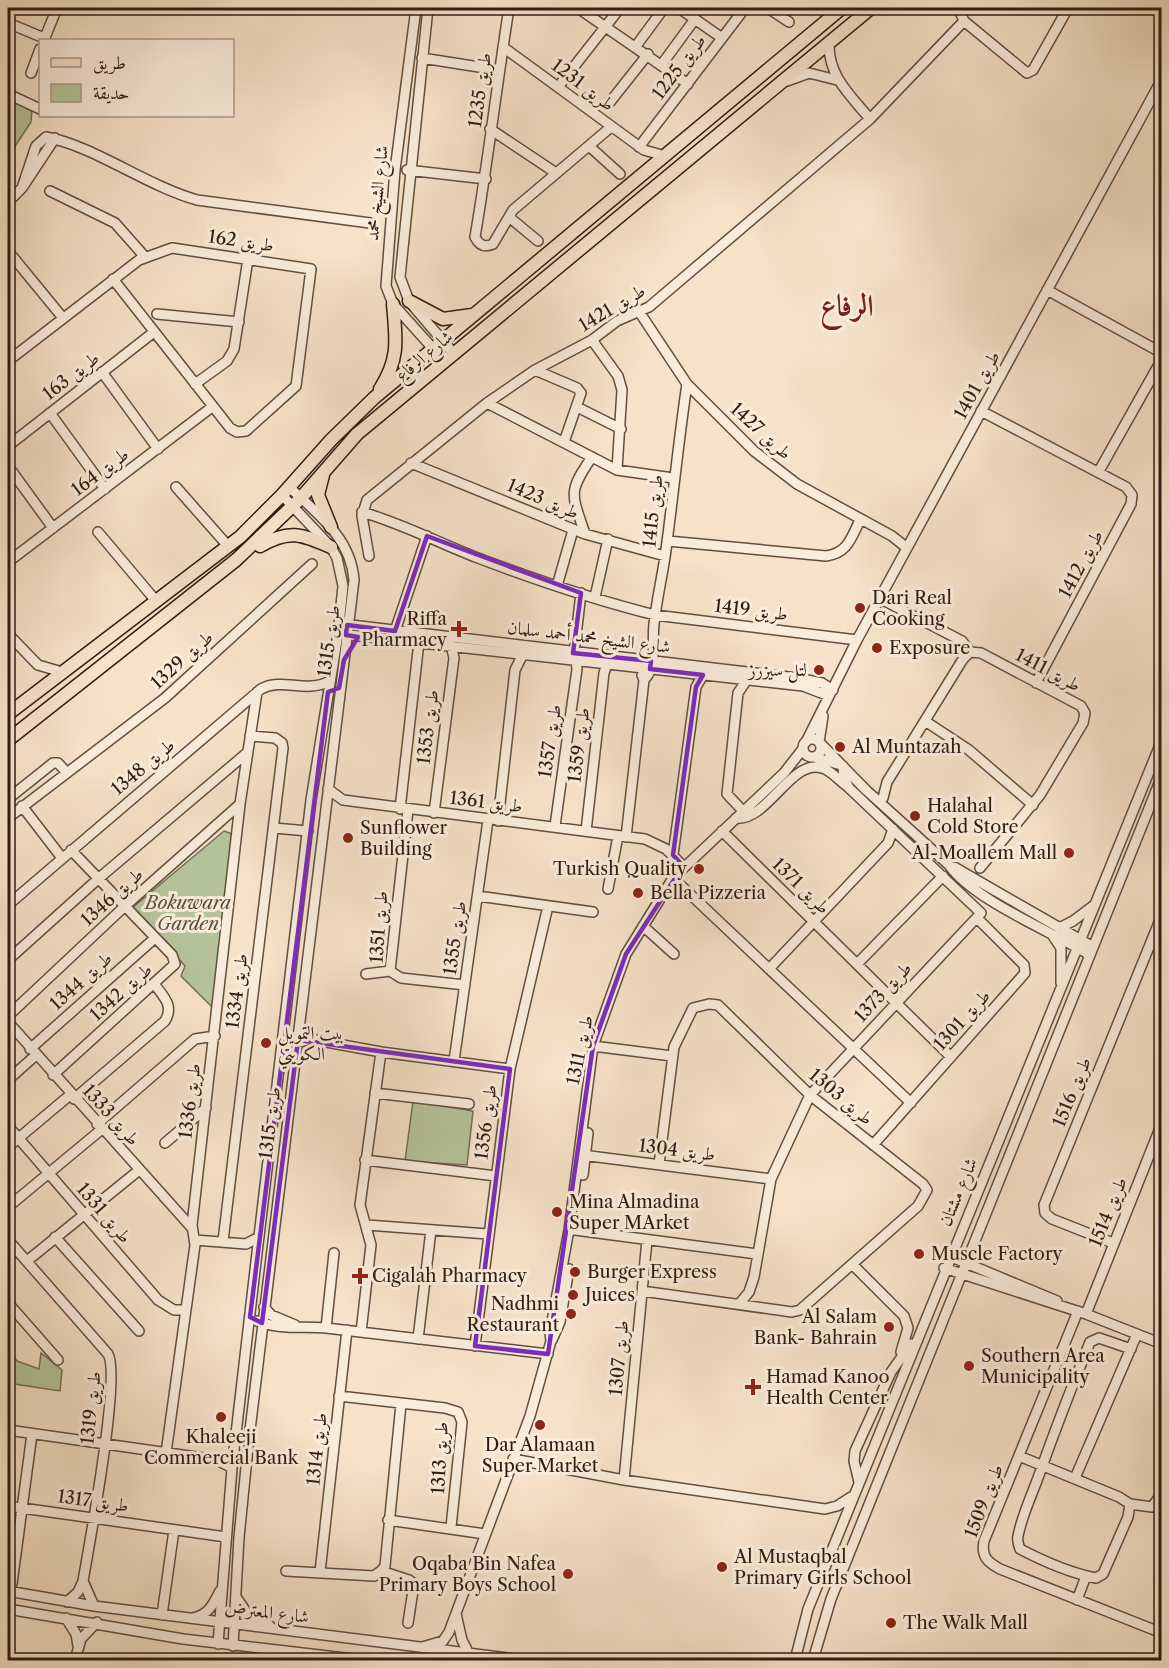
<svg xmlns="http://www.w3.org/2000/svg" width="1169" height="1668" viewBox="0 0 1169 1668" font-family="'Libre Caslon Text',Amiri,serif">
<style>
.green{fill:#b6c49b;stroke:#737056;stroke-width:1.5}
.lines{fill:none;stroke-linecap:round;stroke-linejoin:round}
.minor-casing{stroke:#624e40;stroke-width:12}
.major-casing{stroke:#301c12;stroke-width:15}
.minor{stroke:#f9ecdb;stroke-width:9}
.major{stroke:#f6e2c8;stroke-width:12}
.marked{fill:none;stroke:#7b2cbf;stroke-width:4.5;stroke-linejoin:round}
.poi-dot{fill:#8f2418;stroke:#f9ecdb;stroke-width:2}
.labels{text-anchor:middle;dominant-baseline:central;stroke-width:6;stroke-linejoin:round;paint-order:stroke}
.street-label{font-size:18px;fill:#301c12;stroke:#f9ecdb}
.poi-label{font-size:18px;fill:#301c12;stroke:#f9ecdb;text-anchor:start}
.park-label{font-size:18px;font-style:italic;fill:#584e3b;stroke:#f9ecdb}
.town-label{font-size:30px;font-weight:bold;fill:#7a1f14;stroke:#f9ecdb}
</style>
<rect width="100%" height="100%" fill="#f6e2c8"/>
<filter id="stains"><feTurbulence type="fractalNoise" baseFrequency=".00333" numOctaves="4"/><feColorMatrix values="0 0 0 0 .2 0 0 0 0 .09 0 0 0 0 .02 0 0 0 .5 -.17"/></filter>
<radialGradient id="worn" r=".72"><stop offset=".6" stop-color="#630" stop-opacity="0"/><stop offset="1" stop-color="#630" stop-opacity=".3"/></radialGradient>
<path class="green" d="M8 99 32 108 31 122 8 157Z
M224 831 235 835 214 1009 181 976 185 966 132 908Z
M413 1101 473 1111 467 1165 405 1161Z
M8 1349 17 1361 39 1369 41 1353 62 1370 60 1391 8 1383Z"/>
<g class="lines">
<g class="minor-casing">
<path id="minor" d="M416 8 395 170 386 286 393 304 445 362
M428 8 400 277 409 301 454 354
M509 8C497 84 488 161 475 237 479 245 484 248 493 244L513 210 611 127
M578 8 688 84
M679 8 722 38
M768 8 789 22
M964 21 1027 73 1033 70 1068 8
M964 21 961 14 966 8
M8 23 44 38
M44 40 57 8
M829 43C828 76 850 95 870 119
M636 46 664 8
M503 47 644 150 665 156
M422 58 498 70
M662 64 695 19
M31 73 40 49
M787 81 809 73 837 80
M558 87 620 8
M8 94 40 109
M610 102 648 54
M490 129 556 173
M589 146 620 174
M639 147 745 8
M407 170 486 179
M22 188 36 146 46 137C94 146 147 186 197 200L370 223
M50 191 115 223 145 257
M8 202 22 188 55 138
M509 217 538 241
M8 251 63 318
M1047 290 1162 353
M640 313 687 384 754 451 797 484 892 536 907 548
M157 314 239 322
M592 340 618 376 622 390 617 470
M8 361 139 260 172 248 311 269 296 386 246 431 237 432 230 428 113 279
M535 370 577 388 581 393 564 442
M102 372 158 449
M195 384 227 361 234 349 248 259
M487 403 617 470 673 478
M577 407 621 429
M981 411 1126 487 1132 495 1131 504 1036 683
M50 413 105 489
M8 446 154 332
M411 463 585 534 665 556
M8 466 53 528
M1099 471 1162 359
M176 487 228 546
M362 512C403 524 439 543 478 558 536 580 595 600 655 615L857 640
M98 532 156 601
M585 534C572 494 567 493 592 457
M668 541 826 556C848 553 851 538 860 520
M369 556 362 516 367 500 487 403 535 370 592 340 617 321 649 307 870 119 964 21
M8 562 212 407
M557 586 573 530
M595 597 608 539
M879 598 962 641 970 652
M343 624 797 678 822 683 833 690
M395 631 427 536
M8 634 38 665 62 672
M341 634 803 686 829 696
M574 653 581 593
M644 680C657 668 652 640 654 624 657 596 664 570 667 542 674 489 679 437 687 384
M823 716 819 742 866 790 949 865C975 901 1051 931 1090 955
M925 721 969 750 1033 805
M803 748a9 9 0 1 1 18 0a9 9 0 1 1-18 0Z
M806 742 857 640 1162 79
M814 757 841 765
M843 766 844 778 849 788 981 913
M328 789 343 800 645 839 666 849 683 866
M883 798 887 782 963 659 970 652 981 653 1081 706 1085 713 1083 723 1040 795 980 868
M8 799 53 763H58L67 773
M22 806 62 858
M400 809 419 642
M408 810 390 971 401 978 465 985
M743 811 727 794 738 693 746 681
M434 813 454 658 451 645
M8 818 165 698 312 564
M736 818C768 822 793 754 825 769 833 773 840 781 847 786
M498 821 515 670 523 654
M555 826 577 669 576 661
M274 828 308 831
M586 831 604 673 607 664
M722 831 951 1057
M626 837 644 680 642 675
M673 855 696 687 703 675
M954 867 1093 947
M673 878 911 1103
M608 889 618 836
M478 896 593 912
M8 905 261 689C283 677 305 694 330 681
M643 926 674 954
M1059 928 1073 921 1093 906
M1053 936 1061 948V983
M8 960 98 879 248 752
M857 964 943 876
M769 969 888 843 893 829
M366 974 390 971
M8 1016 124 907 240 804
M8 1022 192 1228
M297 1043 310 1039 381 1052 510 1069
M593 1046 672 1056
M30 1049 155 938
M454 1061 488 820
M53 1075 175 964 172 955 71 850
M8 1080 36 1055
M375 1093 469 1104
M74 1099 165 1021C174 1006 164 997 155 985
M97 1124 195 1039 215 1036
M8 1126 158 1300 174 1310H184
M165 1143 206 1108
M873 1145 1025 973 1024 965 977 918
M8 1147 70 1095
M582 1155 771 1179
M365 1160 496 1176
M583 1175 588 1133
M8 1207 102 1129
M367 1225 488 1234
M575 1230 757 1254
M55 1237 139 1331
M8 1240 108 1354C121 1376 89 1546 83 1581L78 1592 67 1602
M195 1240 246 1244 259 1237
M223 1241 283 748 282 743 275 738 250 736
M1113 1243 1052 1219 1045 1213 1044 1205 1162 915
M949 1256 1057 1301
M27 1261 138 1171
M852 1264 904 1316 908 1328 901 1352
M944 1268 1086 1314 1162 1344
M642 1291 792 1312 800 1310 918 1206 927 1190 923 1184 810 1095 718 1005 709 1004 693 1008 674 1047 659 1164
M8 1303 58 1360
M740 1303 749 1292 754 1277 771 1179 810 1095 981 913
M264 1307 271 1315 295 1325
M1078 1311 984 1541C981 1556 987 1562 1000 1569L1162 1633
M1086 1314 1162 1123
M257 1321C279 1330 303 1326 326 1328L548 1354
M326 1328 334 1253
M361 1332 371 1245 360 1205 381 1052
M418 1339 431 1230
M552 1340 560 1322 569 1269
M475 1346 510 1069 548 906
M339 1396 445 1408 458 1412 462 1422 451 1527
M8 1430 217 1460 232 1468
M166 1453 195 1245 192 1225 240 804 257 692
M1019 1456 1119 1497 1130 1504 1128 1517 1103 1574 1096 1578C1070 1573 1043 1561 1020 1549 1018 1544 1017 1540 1018 1536 1022 1515 1032 1495 1039 1475 1055 1430 1072 1386 1090 1342L1099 1338 1131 1349
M513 1459 624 1480 825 1509 837 1506 851 1497
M1075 1478 1137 1334
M624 1480 647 1240
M859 1482 854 1461 855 1451 891 1372 911 1344
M1130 1504 1152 1507 1162 1493
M8 1506 226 1537
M388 1520 485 1534
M286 1571 374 1576 381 1571
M381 1571 385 1566 401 1404
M381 1571 409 1580 414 1584 408 1623
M320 1572 347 1330
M83 1581 94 1606
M8 1591 94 1606 523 1660
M11 1591 32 1434
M236 1597 247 1613 270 1626
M1077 1600 1086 1576
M8 1609 183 1639 362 1660
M456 1614 462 1640 468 1652
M162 1615 174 1530
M66 1618 76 1634 78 1646
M193 1618C208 1615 213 1605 220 1591
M218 1644 232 1468 257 1253 311 800 338 634 343 586 337 558 331 547 282 495
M233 1646 239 1537 249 1438 354 580C351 538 318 514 289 487
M422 1647 443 1641 449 1632 530 1416 551 1341 550 1332 569 1230 593 1046 626 954 673 878 784 773 802 750
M75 1660 81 1639 97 1622
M795 1660 808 1609C924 1318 1044 1029 1162 740
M813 1660 831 1599 1162 776"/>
</g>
<g class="major-casing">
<path id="major" d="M409 301 443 319 472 315
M380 389C400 358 396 339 393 304
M323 475 318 495 331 527
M260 546C289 529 301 534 331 547
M8 714 240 537 282 495 331 440 374 398 842 8
M8 740 236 560 301 498 357 434 871 8"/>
</g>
<use href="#minor" class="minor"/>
<use href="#major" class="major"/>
</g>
<path class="marked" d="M427 536 581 593 573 653 651 661 650 669 703 675 696 687 673 855 683 866 626 954 593 1046 548 1354 475 1346 510 1069 298 1040 262 1323 250 1317 328 692 339 688 344 660 358 637 346 635 347 625 395 631Z"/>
<g class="poi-dot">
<circle cx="860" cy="608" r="6"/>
<path d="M456 620h6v6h6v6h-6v6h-6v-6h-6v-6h6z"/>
<circle cx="877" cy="648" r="6"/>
<circle cx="819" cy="670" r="6"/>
<circle cx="840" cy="747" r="6"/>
<circle cx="915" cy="816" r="6"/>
<circle cx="348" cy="838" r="6"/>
<circle cx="1069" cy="853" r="6"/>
<circle cx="699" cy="869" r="6"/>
<circle cx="638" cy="893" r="6"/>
<circle cx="266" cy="1043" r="6"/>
<circle cx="557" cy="1212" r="6"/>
<circle cx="919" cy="1254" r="6"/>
<circle cx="575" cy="1272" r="6"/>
<path d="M357 1267h6v6h6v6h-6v6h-6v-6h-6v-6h6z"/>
<circle cx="573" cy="1295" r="6"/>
<circle cx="571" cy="1314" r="6"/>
<circle cx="889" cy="1327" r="6"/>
<circle cx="969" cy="1366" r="6"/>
<path d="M750 1378h6v6h6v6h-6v6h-6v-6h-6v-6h6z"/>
<circle cx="221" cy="1417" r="6"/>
<circle cx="540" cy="1425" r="6"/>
<circle cx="722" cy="1567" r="6"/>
<circle cx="568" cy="1574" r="6"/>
<circle cx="891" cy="1623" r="6"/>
</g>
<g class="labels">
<g class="street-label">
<text transform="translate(679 67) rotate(-53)">طريق 1225</text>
<text transform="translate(583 85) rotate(37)">طريق 1231</text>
<text transform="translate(480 90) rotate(-82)">طريق 1235</text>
<text transform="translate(377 193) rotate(-84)">شارع الشيخ محمد</text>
<text transform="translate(241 241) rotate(8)">طريق 162</text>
<text transform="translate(612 308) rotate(-31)">طريق 1421</text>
<text transform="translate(424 356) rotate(-40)">شارع الرفاع</text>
<text transform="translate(71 376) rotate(-38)">طريق 163</text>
<text transform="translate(977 385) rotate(-61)">طريق 1401</text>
<text transform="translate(761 431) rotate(42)">طريق 1427</text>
<text transform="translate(100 472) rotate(-37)">طريق 164</text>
<text transform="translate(543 499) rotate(23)">طريق 1423</text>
<text transform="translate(653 511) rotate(-84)">طريق 1415</text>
<text transform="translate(1081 564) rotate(-62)">طريق 1412</text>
<text transform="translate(751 610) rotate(7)">طريق 1419</text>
<text transform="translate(589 637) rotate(7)">شارع الشيخ محمد أحمد سلمان</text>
<text transform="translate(329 641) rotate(-82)">طريق 1315</text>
<text transform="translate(182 660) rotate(-42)">طريق 1329</text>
<text transform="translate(1048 670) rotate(28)">طريق 1411</text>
<text transform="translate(428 727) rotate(-83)">طريق 1353</text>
<text transform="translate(550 741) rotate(-82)">طريق 1357</text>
<text transform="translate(579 745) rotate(-83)">طريق 1359</text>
<text transform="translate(143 767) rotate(-40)">طريق 1348</text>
<text transform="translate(486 802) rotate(7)">طريق 1361</text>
<text transform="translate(801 886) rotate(44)">طريق 1371</text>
<text transform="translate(112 897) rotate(-42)">طريق 1346</text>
<text transform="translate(379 927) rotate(-86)">طريق 1351</text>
<text transform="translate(455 938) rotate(-82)">طريق 1355</text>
<text transform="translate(81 981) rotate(-42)">طريق 1344</text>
<text transform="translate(237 991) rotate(-83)">طريق 1334</text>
<text transform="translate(121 992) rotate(-42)">طريق 1342</text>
<text transform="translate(883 992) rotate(-47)">طريق 1373</text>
<text transform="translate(962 1020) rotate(-48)">طريق 1301</text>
<text transform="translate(580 1050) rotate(-78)">طريق 1311</text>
<text transform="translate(1072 1092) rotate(-68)">طريق 1516</text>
<text transform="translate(841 1097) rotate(40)">طريق 1303</text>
<text transform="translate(190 1101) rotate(-83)">طريق 1336</text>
<text transform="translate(111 1115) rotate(48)">طريق 1333</text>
<text transform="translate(486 1122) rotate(-83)">طريق 1356</text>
<text transform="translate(270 1123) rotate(-83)">طريق 1315</text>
<text transform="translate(677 1150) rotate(7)">طريق 1304</text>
<text transform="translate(958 1192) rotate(-67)">شارع مشتان</text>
<text transform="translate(1108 1212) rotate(-68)">طريق 1514</text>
<text transform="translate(104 1213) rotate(49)">طريق 1331</text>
<text transform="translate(619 1358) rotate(-85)">طريق 1307</text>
<text transform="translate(91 1408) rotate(-84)">طريق 1319</text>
<text transform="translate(317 1449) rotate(-84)">طريق 1314</text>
<text transform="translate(440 1458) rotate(-87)">طريق 1313</text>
<text transform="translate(93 1501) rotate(8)">طريق 1317</text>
<text transform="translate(984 1501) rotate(-69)">طريق 1509</text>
<text transform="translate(267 1612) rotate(7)">شارع المعترض</text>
</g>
<g class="poi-label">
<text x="872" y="598">Dari Real<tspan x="872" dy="21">Cooking</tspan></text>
<text x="447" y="619" text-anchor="end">Riffa<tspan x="447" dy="21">Pharmacy</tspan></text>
<text x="889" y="648">Exposure</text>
<text x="807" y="670" text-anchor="end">لتل سيزرز</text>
<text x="852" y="747">Al Muntazah</text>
<text x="927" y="806">Halahal<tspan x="927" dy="21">Cold Store</tspan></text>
<text x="360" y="828">Sunflower<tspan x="360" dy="21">Building</tspan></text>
<text x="1057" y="853" text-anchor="end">Al-Moallem Mall</text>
<text x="687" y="869" text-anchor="end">Turkish Quality</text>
<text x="650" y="893">Bella Pizzeria</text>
<text x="278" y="1033">بيت التمويل<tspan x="278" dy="21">الكويتي</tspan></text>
<text x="569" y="1202">Mina Almadina<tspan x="569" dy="21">Super MArket</tspan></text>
<text x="931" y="1254">Muscle Factory</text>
<text x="587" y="1272">Burger Express</text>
<text x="372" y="1276">Cigalah Pharmacy</text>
<text x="585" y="1295">Juices</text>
<text x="559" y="1304" text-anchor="end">Nadhmi<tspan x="559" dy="21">Restaurant</tspan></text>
<text x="877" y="1317" text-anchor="end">Al Salam<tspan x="877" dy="21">Bank- Bahrain</tspan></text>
<text x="981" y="1356">Southern Area<tspan x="981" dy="21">Municipality</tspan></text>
<text x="766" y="1377">Hamad Kanoo<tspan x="766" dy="21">Health Center</tspan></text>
<text x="221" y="1437" text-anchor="middle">Khaleeji<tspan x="221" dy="21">Commercial Bank</tspan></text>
<text x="540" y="1445" text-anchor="middle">Dar Alamaan<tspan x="540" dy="21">Super Market</tspan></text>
<text x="734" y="1557">Al Mustaqbal<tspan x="734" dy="21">Primary Girls School</tspan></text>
<text x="556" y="1564" text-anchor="end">Oqaba Bin Nafea<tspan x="556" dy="21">Primary Boys School</tspan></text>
<text x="903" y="1623">The Walk Mall</text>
</g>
<g class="park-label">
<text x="188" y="903">Bokuwara<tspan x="188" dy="21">Garden</tspan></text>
</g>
<g class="town-label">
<text x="847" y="305">الرفاع</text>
</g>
</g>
<rect width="1169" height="1668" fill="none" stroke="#f6e2c8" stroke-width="30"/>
<rect x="9" y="9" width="1151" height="1650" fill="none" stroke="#301c12" stroke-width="3"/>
<rect x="15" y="15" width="1139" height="1638" fill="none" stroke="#301c12" stroke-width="1.5"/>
<rect x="39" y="39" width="195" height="78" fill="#f9ecdb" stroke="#a9998b" stroke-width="1.5"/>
<rect x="51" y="58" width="30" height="9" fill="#f6e2c8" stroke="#a9998b" stroke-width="1.5"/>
<text x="93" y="69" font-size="18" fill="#301c12">طريق</text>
<rect x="51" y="84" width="30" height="18" fill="#b6c49b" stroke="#a9998b" stroke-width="1.5"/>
<text x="93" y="99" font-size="18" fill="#301c12">حديقة</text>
<rect width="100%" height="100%" filter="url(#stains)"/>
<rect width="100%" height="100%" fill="url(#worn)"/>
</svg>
